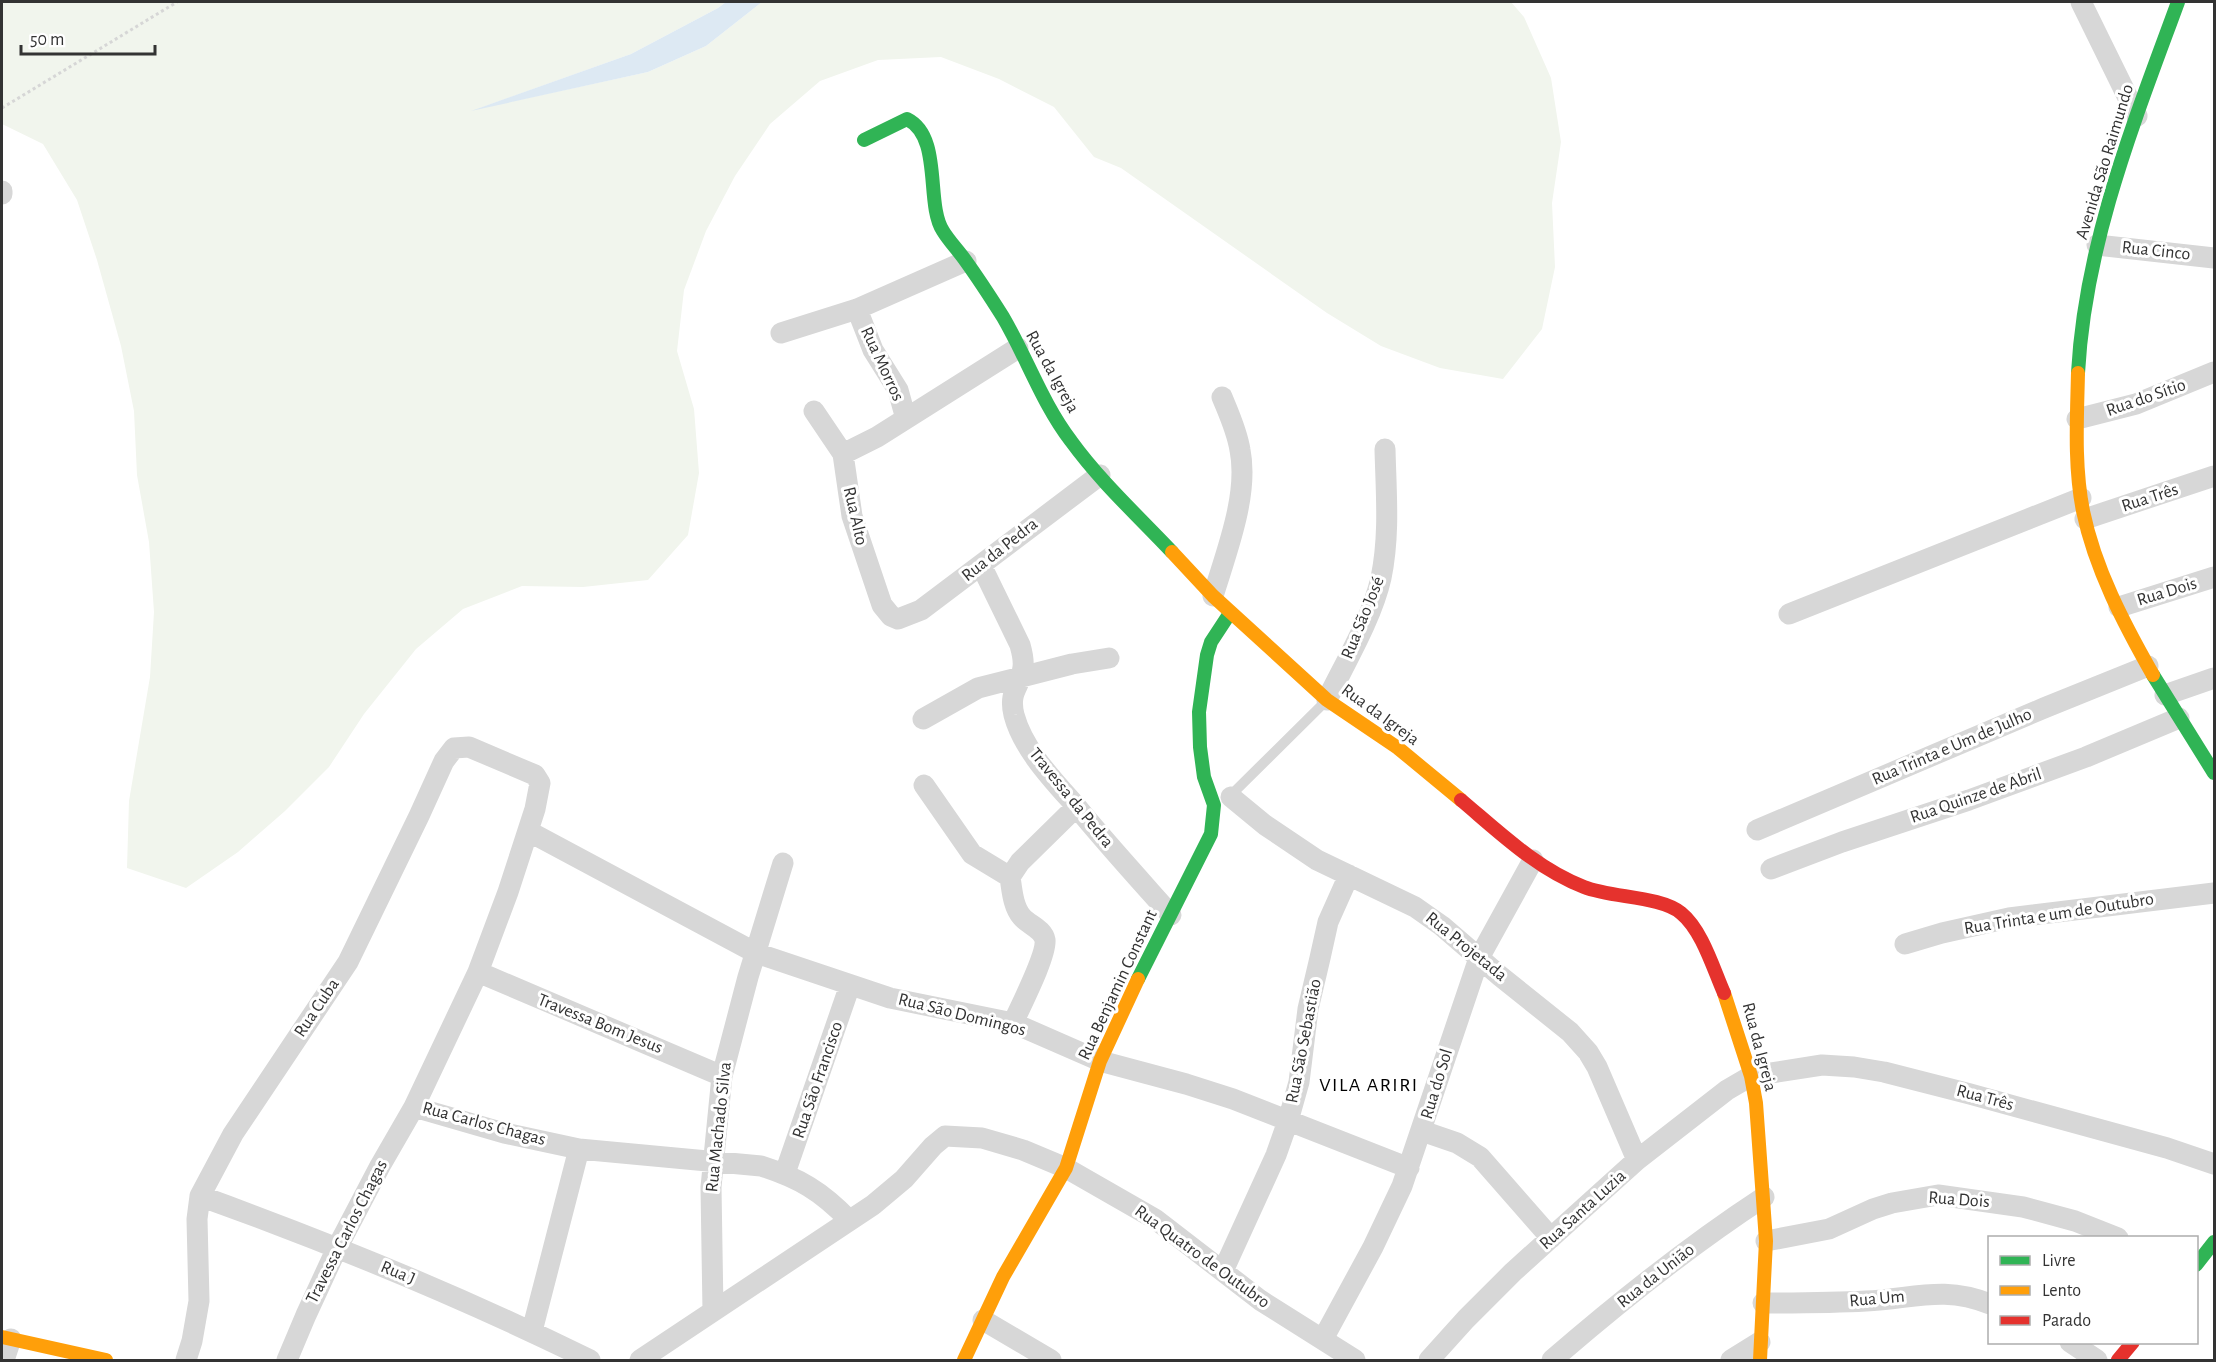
<svg xmlns="http://www.w3.org/2000/svg" width="2216" height="1362" viewBox="0 0 2216 1362" font-family="'Alegreya Sans',sans-serif">
<style>
.green{fill:#f1f5ed}
.water{fill:#dde9f3}
.lines{fill:none;stroke-linecap:round;stroke-linejoin:round}
.path{stroke:#d6d6d6;stroke-width:3;stroke-dasharray:3 3;stroke-linecap:butt}
.lane{stroke:#d7d7d7;stroke-width:10}
.street{stroke:#d7d7d7;stroke-width:21}
.fast{stroke:#30b455;stroke-width:14}
.slow{stroke:#ff9f0a;stroke-width:14}
.jam{stroke:#e5322d;stroke-width:14}
.labels{text-anchor:middle;dominant-baseline:central;stroke-width:6;stroke-linejoin:round;paint-order:stroke}
.street-label{font-size:18px;fill:#333;stroke:#fff}
.neighbourhood-label{font-size:20px;letter-spacing:1.5px;fill:#000;stroke:#fff}
</style>
<rect width="100%" height="100%" fill="#fff"/>
<path class="green" d="M2 2H726L718 8 631 54 477 109 648 72 706 46 762 2H1511L1524 17 1551 78 1561 142 1552 203 1555 267 1542 329 1503 379 1440 368 1381 346 1327 313 1121 168 1094 157 1054 107 999 79 941 57 878 60 820 81 770 124 735 176 706 231 684 290 677 351 694 409 699 473 688 535 648 580 583 587 522 586 463 609 416 649 364 714 329 767 285 811 238 852 186 888 127 868 129 801 150 677 154 612 149 542 137 475 134 411 121 346 97 260 77 200 43 144 2 124Z"/>
<path class="water" d="M726 2H762L706 46 648 72 471 111 631 54 718 8Z"/>
<g class="lines">
<path class="path" d="M2 108 177 2"/>
<path class="lane" d="M1227 799 1327 700"/>
<path class="street" d="M2081 2 2137 116
M2 194V191
M2097 245 2214 258
M857 309 873 350 898 390 906 419
M781 333 857 309 966 261
M814 411 843 454 852 516 882 605 891 616 898 619 921 610 1100 475
M2077 419 2136 404 2214 372
M843 454 877 437 1018 348
M2085 519 2214 476
M981 565 1020 645C1022 652 1024 659 1023 667 1021 688 1008 690 1014 715 1023 749 1052 779 1075 805 1106 843 1139 879 1171 915
M1213 596C1226 553 1249 495 1240 450 1237 431 1229 414 1222 397
M2119 607 2214 577
M1789 614 2081 498
M2165 695 2214 678
M1327 700C1345 663 1372 618 1381 578 1390 535 1386 492 1385 449
M923 719 978 688 1072 664 1109 658
M924 785 972 854 1010 877
M1231 797 1265 825 1317 860 1415 907 1442 926 1500 976 1570 1032 1588 1052 1597 1067 1637 1160
M1757 830 2044 708 2148 666
M528 831 756 953 890 998 1013 1023 1100 1061 1186 1084 1233 1099 1409 1168
M1771 869 1842 842 1969 800 2086 757 2179 718
M1010 877C1012 890 1013 907 1022 917 1029 925 1043 929 1045 940 1047 955 1020 1007 1013 1023
M1010 877 1020 862 1076 807
M1905 944 1942 933 2009 918 2214 893
M478 972 722 1076
M414 1107 504 1133 579 1149 761 1166C799 1178 821 1191 849 1220
M1422 1131 1457 1143 1480 1157 1551 1238
M785 1173 850 985
M200 1196C333 1244 464 1298 590 1360
M1766 1241 1829 1229 1873 1209 1892 1203 1938 1195 2023 1207 2075 1221 2118 1238
M1223 1271 1276 1155 1288 1121 1299 1082 1308 1009 1320 958 1328 922 1349 875
M1763 1303C1797 1303 1832 1303 1866 1301 1913 1299 1943 1285 1990 1304
M713 1311 711 1187 722 1076 748 977 783 863
M983 1320 1051 1360
M532 1331 579 1149
M1323 1339 1373 1247 1402 1186 1479 958 1533 860
M2070 1342 2097 1360
M4 1360 11 1339
M186 1360 192 1341 199 1301 197 1219 200 1196 233 1134 348 962 419 816 444 761 454 748 469 747 535 775 540 783 535 809 508 892 478 972 414 1107 380 1166 337 1248 306 1315 287 1360
M640 1360 873 1205 904 1179 933 1146 945 1136 982 1138 1023 1150 1066 1168 1155 1219 1260 1300 1355 1360
M1429 1360 1466 1319 1513 1272 1637 1160 1727 1090 1751 1076 1822 1065 1854 1067 1884 1072 1970 1094 2167 1148 2214 1164
M1552 1360C1619 1302 1689 1246 1764 1197
M1731 1360 1760 1342"/>
<path class="fast" d="M864 140 907 119C943 137 925 203 943 231 949 241 958 250 965 260 978 278 991 298 1003 317 1027 358 1042 403 1071 441 1100 481 1138 516 1172 552
M2078 373C2085 243 2134 122 2178 2
M2153 675 2214 773
M1138 979 1211 834 1214 805 1204 777 1200 747 1199 712 1207 655 1211 642 1230 613
M2196 1265 2214 1242"/>
<path class="slow" d="M2078 373C2077 418 2074 466 2083 511 2095 569 2124 624 2153 675
M1172 552 1213 596 1327 700 1398 748 1461 800
M1724 993 1751 1076 1756 1103 1766 1241 1760 1360
M2 1337 106 1360
M964 1360 1003 1277 1066 1168 1100 1061 1138 979"/>
<path class="jam" d="M1461 800C1499 832 1537 869 1584 887 1612 898 1660 896 1681 913 1702 930 1713 968 1724 993
M2118 1360 2133 1342"/>
</g>
<g class="labels">
<g class="street-label">
<text transform="translate(2105 162) rotate(-73)">Avenida São Raimundo</text>
<text transform="translate(2156 251) rotate(6)">Rua Cinco</text>
<text transform="translate(882 364) rotate(65)">Rua Morros</text>
<text transform="translate(1052 372) rotate(61)">Rua da Igreja</text>
<text transform="translate(2146 398) rotate(-19)">Rua do Sítio</text>
<text transform="translate(2150 498) rotate(-18)">Rua Três</text>
<text transform="translate(855 516) rotate(77)">Rua Alto</text>
<text transform="translate(1000 550) rotate(-38)">Rua da Pedra</text>
<text transform="translate(2167 592) rotate(-17)">Rua Dois</text>
<text transform="translate(1363 618) rotate(-68)">Rua São José</text>
<text transform="translate(1380 715) rotate(36)">Rua da Igreja</text>
<text transform="translate(1952 747) rotate(-23)">Rua Trinta e Um de Julho</text>
<text transform="translate(1976 796) rotate(-19)">Rua Quinze de Abril</text>
<text transform="translate(1071 798) rotate(51)">Travessa da Pedra</text>
<text transform="translate(2059 914) rotate(-9)">Rua Trinta e um de Outubro</text>
<text transform="translate(1466 947) rotate(39)">Rua Projetada</text>
<text transform="translate(1118 985) rotate(-65)">Rua Benjamin Constant</text>
<text transform="translate(317 1008) rotate(-56)">Rua Cuba</text>
<text transform="translate(962 1015) rotate(14)">Rua São Domingos</text>
<text transform="translate(600 1024) rotate(22)">Travessa Bom Jesus</text>
<text transform="translate(1304 1041) rotate(-79)">Rua São Sebastião</text>
<text transform="translate(1759 1047) rotate(75)">Rua da Igreja</text>
<text transform="translate(818 1080) rotate(-71)">Rua São Francisco</text>
<text transform="translate(1437 1084) rotate(-73)">Rua do Sol</text>
<text transform="translate(1985 1098) rotate(15)">Rua Três</text>
<text transform="translate(484 1124) rotate(15)">Rua Carlos Chagas</text>
<text transform="translate(719 1127) rotate(-84)">Rua Machado Silva</text>
<text transform="translate(1959 1200) rotate(4)">Rua Dois</text>
<text transform="translate(1583 1210) rotate(-42)">Rua Santa Luzia</text>
<text transform="translate(347 1232) rotate(-63)">Travessa Carlos Chagas</text>
<text transform="translate(1202 1257) rotate(36)">Rua Quatro de Outubro</text>
<text transform="translate(398 1273) rotate(23)">Rua J</text>
<text transform="translate(1656 1276) rotate(-38)">Rua da União</text>
<text transform="translate(1877 1299) rotate(-5)">Rua Um</text>
</g>
<g class="neighbourhood-label">
<text x="1369" y="1085">VILA ARIRI</text>
</g>
</g>
<rect width="2216" height="1362" fill="none" stroke="#333333" stroke-width="6"/>
<rect x="1988" y="1236" width="210" height="108" fill="#ffffff" stroke="#adadad" stroke-width="1.5"/>
<rect x="2000" y="1256" width="30" height="9" fill="#30b455" stroke="#adadad" stroke-width="1.5"/>
<text x="2042" y="1266" font-size="18" fill="#333333">Livre</text>
<rect x="2000" y="1286" width="30" height="9" fill="#ff9f0a" stroke="#adadad" stroke-width="1.5"/>
<text x="2042" y="1296" font-size="18" fill="#333333">Lento</text>
<rect x="2000" y="1316" width="30" height="9" fill="#e5322d" stroke="#adadad" stroke-width="1.5"/>
<text x="2042" y="1326" font-size="18" fill="#333333">Parado</text>
<path d="M21 45v9h134v-9" fill="none" stroke="#333333" stroke-width="3"/>
<text x="30" y="45" font-size="18" fill="#333333" stroke="#ffffff" stroke-width="4.5" paint-order="stroke">50 m</text>
</svg>
